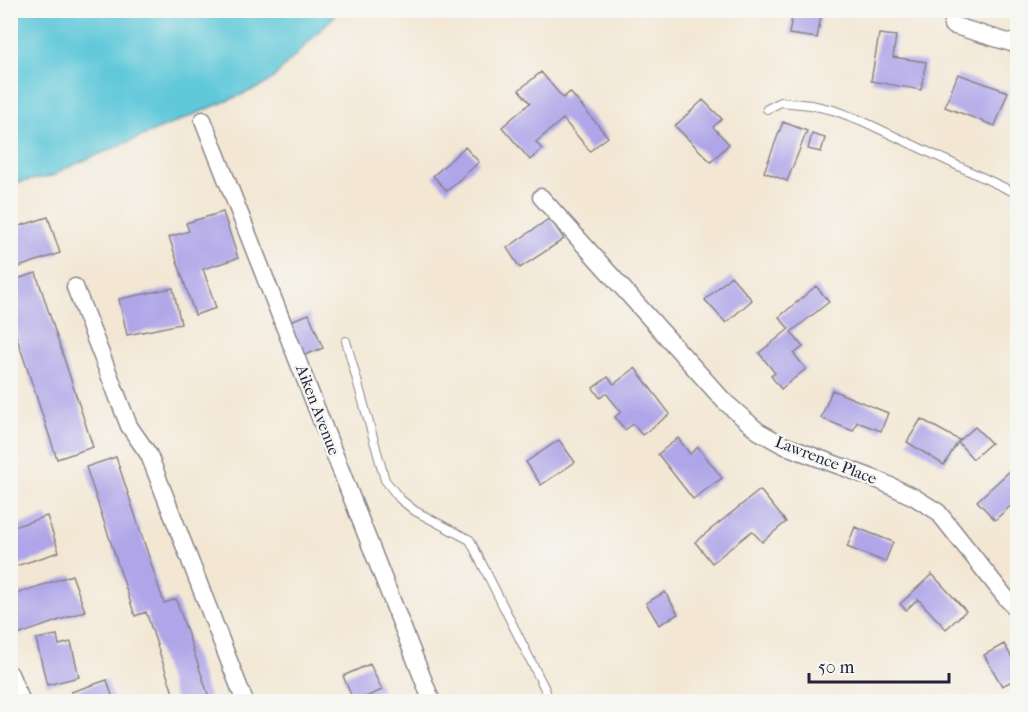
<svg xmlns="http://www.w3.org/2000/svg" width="1028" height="712" viewBox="0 0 1028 712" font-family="'IM FELL French Canon',serif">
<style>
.water{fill:#5ec8d9;stroke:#40758a;stroke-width:1.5}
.building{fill:#afa5e8}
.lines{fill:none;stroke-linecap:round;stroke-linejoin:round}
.lane-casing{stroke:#8a8488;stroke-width:10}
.street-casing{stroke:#8a8488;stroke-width:19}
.lane{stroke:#fff;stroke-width:8}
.street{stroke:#fff;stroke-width:16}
.labels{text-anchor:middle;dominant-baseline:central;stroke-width:5;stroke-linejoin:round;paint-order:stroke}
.street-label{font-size:16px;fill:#22223b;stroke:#f6f6f2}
</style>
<rect width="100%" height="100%" fill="#f6f6f2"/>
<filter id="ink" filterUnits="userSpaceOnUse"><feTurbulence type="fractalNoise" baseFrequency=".0167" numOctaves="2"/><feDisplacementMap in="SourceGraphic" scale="12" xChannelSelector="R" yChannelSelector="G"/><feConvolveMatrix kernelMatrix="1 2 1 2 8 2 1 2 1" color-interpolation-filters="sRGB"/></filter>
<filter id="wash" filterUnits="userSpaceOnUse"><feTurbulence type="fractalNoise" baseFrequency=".008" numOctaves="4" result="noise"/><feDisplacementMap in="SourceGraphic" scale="24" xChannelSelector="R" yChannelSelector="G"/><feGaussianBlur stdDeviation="1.35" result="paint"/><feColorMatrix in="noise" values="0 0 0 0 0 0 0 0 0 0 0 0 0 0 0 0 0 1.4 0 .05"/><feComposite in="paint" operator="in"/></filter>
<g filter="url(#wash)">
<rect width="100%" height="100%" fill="#f3e7d4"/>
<path class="water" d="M11 10H339V11L272 79 262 86 59 171 56 175 11 184Z"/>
<g id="blocks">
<path class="building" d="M787 10H822L817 38 789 34 792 17 786 16Z
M879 34 896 36 893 57 926 62 921 90 871 81Z
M541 72 563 98 570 92 608 137 590 151 563 119 536 142 542 149 530 160 502 127 530 103 519 90Z
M958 74 1008 92 995 126 945 107Z
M703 100 722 119 713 127 729 144 711 162 675 126Z
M783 122 807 131 787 181 764 172Z
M812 134 825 138 821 152 808 149Z
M465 147 479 162 447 191 433 176Z
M223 212 238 258 203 269 216 308 195 315 169 237 189 231 186 223Z
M48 217 60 253 10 270V229Z
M550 218 564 239 520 268 507 248Z
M36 273 93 447 57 459 10 317V281Z
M731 276 752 300 726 323 705 300Z
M816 286 829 302 791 332 803 347 794 354 806 369 781 389 771 376 775 373 759 353 789 329 779 317Z
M173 288 181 324 127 335 119 299Z
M309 314 323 348 300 357 285 323Z
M635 368 670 414 642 435 633 424 625 430 615 417 621 412 606 393 600 398 593 388 608 377 614 384Z
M832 390 888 413 881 431 857 422 853 431 821 418Z
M921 419 959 440 944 465 907 442Z
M975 427 991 443 973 459 958 442Z
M678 438 690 454 698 447 722 478 693 499 658 454Z
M559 440 575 462 541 485 526 462Z
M116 457 164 603 176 599 210 700 176 702 146 612 135 616 86 467Z
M1012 469 1018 475V499L995 520 977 501Z
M760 490 786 522 762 542 752 531 712 563 695 542Z
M47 516 59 552 10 568V528Z
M855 527 893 542 885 562 847 547Z
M932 574 966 611 946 629 918 599 906 610 900 604Z
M72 575 85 611 12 637 10 596Z
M665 592 678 614 659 625 646 603Z
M57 635 59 645 71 642 79 677 47 685 36 639Z
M1004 644 1018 668V678L1002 686 984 655Z
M370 664 382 690 354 702 343 676Z
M107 680 114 702H75L71 692Z"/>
</g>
</g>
<g filter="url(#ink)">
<use href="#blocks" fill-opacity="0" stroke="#8a8488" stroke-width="1.5"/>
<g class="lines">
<g class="lane-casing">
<path id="lane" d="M767 109 781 102 811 105 833 110 860 120 1018 194
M346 341 385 480 400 499 415 511 470 540 545 689 549 702"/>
</g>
<g class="street-casing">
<path id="street" d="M952 25 1018 45
M203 120 432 702
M541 197 724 401 758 431 783 445 878 480 914 497 938 512 1007 599 1018 610
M75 287 129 426 149 455 245 702
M10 674 22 702"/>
</g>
<use href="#lane" class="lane"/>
<use href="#street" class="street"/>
</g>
</g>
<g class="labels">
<g class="street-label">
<text transform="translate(318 410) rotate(69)">Aiken Avenue</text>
<text transform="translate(826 460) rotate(21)">Lawrence Place</text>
</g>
</g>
<rect width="1028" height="712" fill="none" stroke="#f6f6f2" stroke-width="36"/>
<path d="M809 673v9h140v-9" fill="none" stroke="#22223b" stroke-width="3"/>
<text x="818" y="673" font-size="18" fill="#22223b" stroke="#f6f6f2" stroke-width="4.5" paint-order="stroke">50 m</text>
</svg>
